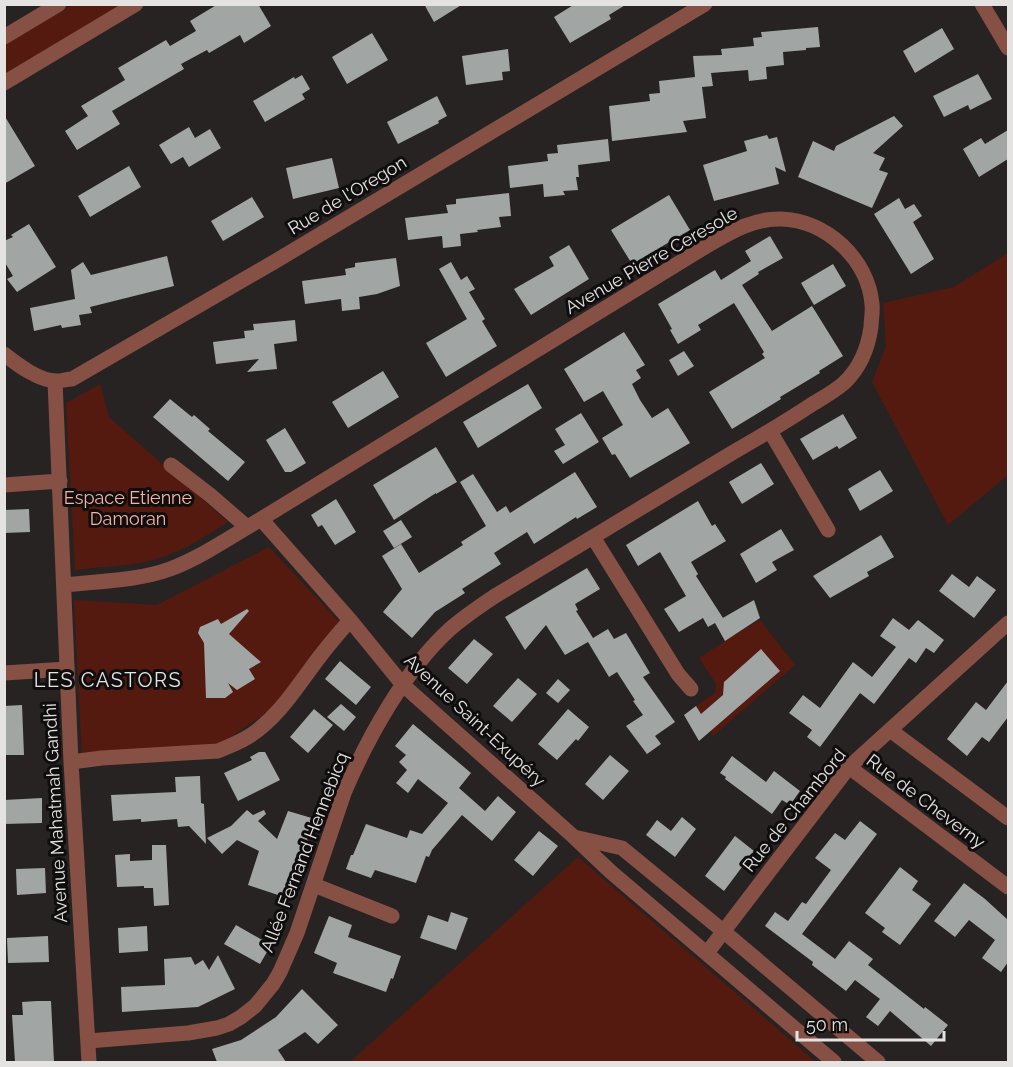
<svg xmlns="http://www.w3.org/2000/svg" width="1013" height="1067" viewBox="0 0 1013 1067" font-family="Raleway,sans-serif">
<style>
.green{fill:#541a0f}
.building{fill:#a1a6a5}
.lines{fill:none;stroke-linecap:round;stroke-linejoin:round}
.minor{stroke:#875045;stroke-width:15}
.labels{text-anchor:middle;dominant-baseline:central;stroke-width:6;stroke-linejoin:round;paint-order:stroke}
.street-label{font-size:18px;fill:#e5e3e2;stroke:#0f0d0d}
.park-label{font-size:18px;fill:#f7b2a3;stroke:#0f0d0d}
.neighbourhood-label{font-size:20px;letter-spacing:1.5px;fill:#e5e3e2;stroke:#0f0d0d}
</style>
<rect width="100%" height="100%" fill="#272323"/>
<path class="green" d="M72 5H122L5 74 4 45Z
M1008 253V475L948 525 872 382 886 346 883 303 954 287Z
M100 384 109 417 228 522C202 539 175 556 145 562 122 566 98 567 75 570L66 403Z
M269 547 343 626 269 711 215 747 82 758 74 600 157 605Z
M760 620 795 665 713 736 696 706 715 693 716 684 699 658 734 635Z
M578 857 816 1062H350Z"/>
<path class="building" d="M218 4H258L271 26 244 43 240 35 209 53 207 50 181 64 184 69 112 111 120 124 77 150 65 131 88 116 81 106 125 80 118 68 166 40 170 46 196 31 190 21Z
M424 4H463L434 22Z
M575 4H627L609 15 611 19 570 43 554 17Z
M818 27 820 47 806 48V50L783 52 784 65 766 67 767 79 749 81 748 70 711 73 713 86 702 87 706 118 683 121 687 132 612 141 609 106 650 101 649 94 660 93 659 81 695 77 693 56 722 55 721 49 754 46 753 38 762 37 761 32Z
M942 28 954 49 915 73 903 51Z
M372 33 388 60 347 84 332 57Z
M508 49 510 71 502 72 503 80 466 85 462 56Z
M978 74 992 99 970 110 968 105 944 117 933 96Z
M302 75 310 89 302 94 305 99 265 122 253 101 294 77 295 79Z
M437 96 447 116 438 121 439 123 398 144 387 122Z
M4 115 35 166 4 184Z
M894 116 903 126 873 153 885 158 879 170 888 173 872 208 798 177 813 141 834 151 836 146Z
M189 127 195 138 210 129 221 148 189 167 183 157 171 164 159 145Z
M1008 130V159L979 177 963 149 981 138 985 144Z
M767 135 769 139 777 137 786 172 775 167 779 184 714 201 703 165 747 151 744 141Z
M608 139 610 161 578 165 579 177H576L578 190 563 191 565 195 544 197 543 184 510 188 508 166 548 161 547 154 558 153 557 145Z
M332 158 339 188 293 199 286 168Z
M129 166 141 187 90 217 78 196Z
M509 193 511 216 499 217 501 227 477 230 478 232 460 234 461 246 443 248 442 236 408 240 405 218 448 213 446 205 456 204V199Z
M669 195 690 230 632 264 611 230Z
M252 197 264 217 223 241 211 221Z
M899 198 905 209 914 204 922 216 913 222 934 259 911 274 874 214Z
M29 224 56 267 17 292 7 279 13 276 4 261V241L13 237 11 235Z
M770 236 783 258 758 272 759 274 742 285 772 331 812 306 843 356 819 371 820 373 780 397 781 399 732 429 709 392 765 358 762 354 764 352 734 303 698 325 701 330 678 344 670 330 672 329 658 304 715 270 721 280 751 261 745 251Z
M569 245 589 279 531 315 514 289 554 266 549 257Z
M167 256 174 286 90 307 92 313 79 315 81 325 62 328 61 325 34 331 30 308 75 299 71 270 83 262 91 275Z
M396 258 400 286 377 294 359 297 360 309 342 311 341 299 305 304 302 281 346 275 345 269 355 267V263Z
M451 262 461 280 467 276 475 289 469 292 485 319 482 321 497 346 446 377 426 343 467 319 439 269Z
M833 264 846 286 814 305 801 283Z
M295 320 297 341 274 344 277 369 247 372 259 359 216 364 213 342 245 338 244 331 254 330 253 324Z
M624 332 645 365 636 370 641 378 632 384 640 400 652 418 668 408 690 443 630 478 615 454 612 455 602 438 623 425 603 391 584 402 564 369Z
M684 351 694 366 678 376 669 360Z
M383 371 399 397 348 428 332 402Z
M528 384 542 408 478 448 463 422Z
M170 399 192 417 194 415 210 429 208 431 245 462 228 481 153 417Z
M581 413 599 442 563 464 554 451 565 445 555 429Z
M843 414 857 438 839 449 837 446 813 460 800 439Z
M285 428 306 463 291 472H285L266 440Z
M436 447 457 482 436 494V493L394 520 373 485Z
M761 463 774 484 742 504 729 482Z
M880 470 893 491 860 511 848 489Z
M575 472 597 507 577 519 576 517 534 544 527 532 494 553 501 564 462 589 465 593 435 612 412 638 383 612 402 589 382 556 401 544 419 573 463 545 461 542 486 526 460 482 473 474 497 512 506 506 510 513Z
M336 499 356 532 335 545 322 525 318 527 311 515Z
M698 501 712 526 715 524 726 541 691 562 698 574 696 576 723 618 721 619 754 600 760 618 725 641 715 623 708 627 703 618 679 632 664 609 686 596 660 552 638 566 626 545Z
M29 509 30 532 4 533V510Z
M401 520 412 537 394 548 383 531Z
M781 529 794 550 772 562 777 570 756 583 740 554Z
M881 535 894 557 867 572 869 576 830 598 813 576Z
M587 568 600 589 575 604 578 610 576 611 593 638 608 629 614 639 626 633 650 673 643 677 675 722 655 736 661 744 647 754 626 726 643 715 633 701 635 700 617 672 609 677 588 642 565 655 546 625 525 650 505 617Z
M952 574 969 587 977 576 996 590 974 618 939 591Z
M247 609 249 611 229 634 261 662 249 669 255 679 237 690 228 683 233 692 225 698H206L204 643 198 633 200 627 218 619 221 624Z
M893 618 909 630 918 620 944 640 934 653 926 648 916 663 909 658 874 704 860 693 820 747 807 737 812 730 789 713 803 695 820 708 853 662 872 677 896 647 880 636Z
M474 639 493 654 467 684 448 668Z
M761 649 780 671 699 741 684 715 696 706 701 714 723 695 724 682Z
M340 661 371 687 356 705 325 679Z
M518 678 537 694 512 722 493 706Z
M558 679 570 690 558 703 546 693Z
M1008 681V717L989 742 982 737 967 756 947 739 976 702 986 710Z
M341 704 356 717 344 731 327 717Z
M22 705 24 755H4V706Z
M314 709 333 725 308 753 290 737Z
M568 709 589 727 578 741 576 739 557 760 538 744Z
M413 724 471 773 459 788 485 811 498 796 516 812 492 841 462 815 432 850 429 857 426 856 416 883 375 870 371 878 346 869 351 855H353L366 824 407 838 410 830 422 834 448 803 418 779 408 793 396 783 407 770 399 762 406 755 395 746Z
M259 752H265L280 780 238 801 224 773 252 760 250 757Z
M610 755 629 771 603 800 585 784Z
M732 756 766 782 774 771 800 791 790 805 782 800 772 814 725 779 726 777 720 773Z
M200 776 201 803 204 804 206 844 189 826 178 827 177 819 141 822V819L113 821 111 795 176 792 175 777Z
M42 798V823L4 824V800Z
M247 810 253 815 264 810 266 814 258 821 277 839 288 811 315 819 307 840 309 841 304 857 302 856 287 898 248 885 259 851 237 840 222 854 207 838 231 826Z
M682 817 696 829 675 857 646 835 657 820 671 831Z
M860 821 877 834 802 934 835 959 849 941 873 959 868 965 924 1009 925 1007 948 1025 931 1046 890 1011 878 1026 866 1017 880 999 855 980 846 991 812 965 813 962 765 926 775 912 788 921 802 902 806 904 831 870 815 858 835 833 845 840Z
M539 831 558 846 533 876 514 860Z
M735 836 754 851 724 891 705 876Z
M152 845H166L169 905 154 906 153 888H144V886L117 887 115 855 130 854V861L152 860Z
M900 867 918 881 912 890 931 904 900 945 882 932 885 928 865 913Z
M45 868 46 893 17 895 16 869Z
M964 883 985 899 1008 920V962L1001 972 982 958 995 940 969 920 955 937 934 921Z
M451 912 468 918 456 950 420 938 428 915 448 922Z
M329 916 352 925 348 937 401 956 393 979 391 978 386 992 333 973 337 963 314 953Z
M236 925 271 945 260 964 224 944Z
M147 926 148 951 119 953 118 928Z
M48 936 49 962 8 963 7 938Z
M218 955 235 989 198 1007 122 1012 121 987 165 985 164 959 191 957 195 965 203 960 209 970Z
M302 989 338 1025 318 1044 305 1032 278 1050 286 1062H217L212 1049 241 1040 276 1017Z
M37 1001H51L54 1062H15L12 1015H23L22 1002Z"/>
<g class="lines">
<path class="minor" d="M982 4 1008 48
M4 37 59 4
M4 83 136 4
M4 354C18 365 39 381 57 381 62 381 67 379 72 379L274 262 705 4
M55 381 71 762 89 1062
M770 431 828 530
M171 465 210 495 247 527
M4 485 60 481
M261 519 350 620 403 685 574 837 611 872 834 1062
M593 537 678 674 691 689
M64 585C99 581 137 581 170 569 202 557 232 536 261 519L705 247C729 233 753 218 781 219 826 220 868 259 872 304 873 312 871 320 871 327 868 348 860 368 844 383 835 391 824 397 814 403 787 421 760 437 732 453 653 500 574 548 495 596 480 606 464 617 450 629 405 670 368 737 344 793L297 933 280 972 273 984 255 1006 241 1017 229 1024 217 1028 188 1033 88 1041
M4 673 67 669
M890 730 1008 818
M71 762 102 758 218 751C229 746 241 742 251 735 281 715 299 683 321 655 330 643 340 632 350 620
M849 767 1008 887
M574 837 622 848 723 931 878 1062
M314 885 392 916
M707 953 849 767 1008 623"/>
</g>
<g class="labels">
<g class="street-label">
<text transform="translate(347 195) rotate(-31)">Rue de l'Oregon</text>
<text transform="translate(651 260) rotate(-30)">Avenue Pierre Ceresole</text>
<text transform="translate(475 720) rotate(43)">Avenue Saint-Exupéry</text>
<text transform="translate(926 801) rotate(37)">Rue de Cheverny</text>
<text transform="translate(794 810) rotate(-51)">Rue de Chambord</text>
<text transform="translate(55 813) rotate(-93)">Avenue Mahatmah Gandhi</text>
<text transform="translate(304 852) rotate(-69)">Allée Fernand Hennebicq</text>
</g>
<g class="park-label">
<text x="128" y="497">Espace Etienne<tspan x="128" dy="21">Damoran</tspan></text>
</g>
<g class="neighbourhood-label">
<text x="108" y="680">LES CASTORS</text>
</g>
</g>
<rect width="1013" height="1067" fill="none" stroke="#e5e3e2" stroke-width="12"/>
<path d="M797 1031v9h147v-9" fill="none" stroke="#e5e3e2" stroke-width="3"/>
<text x="806" y="1031" font-size="18" fill="#e5e3e2" stroke="#0f0d0d" stroke-width="4.5" paint-order="stroke">50 m</text>
</svg>
